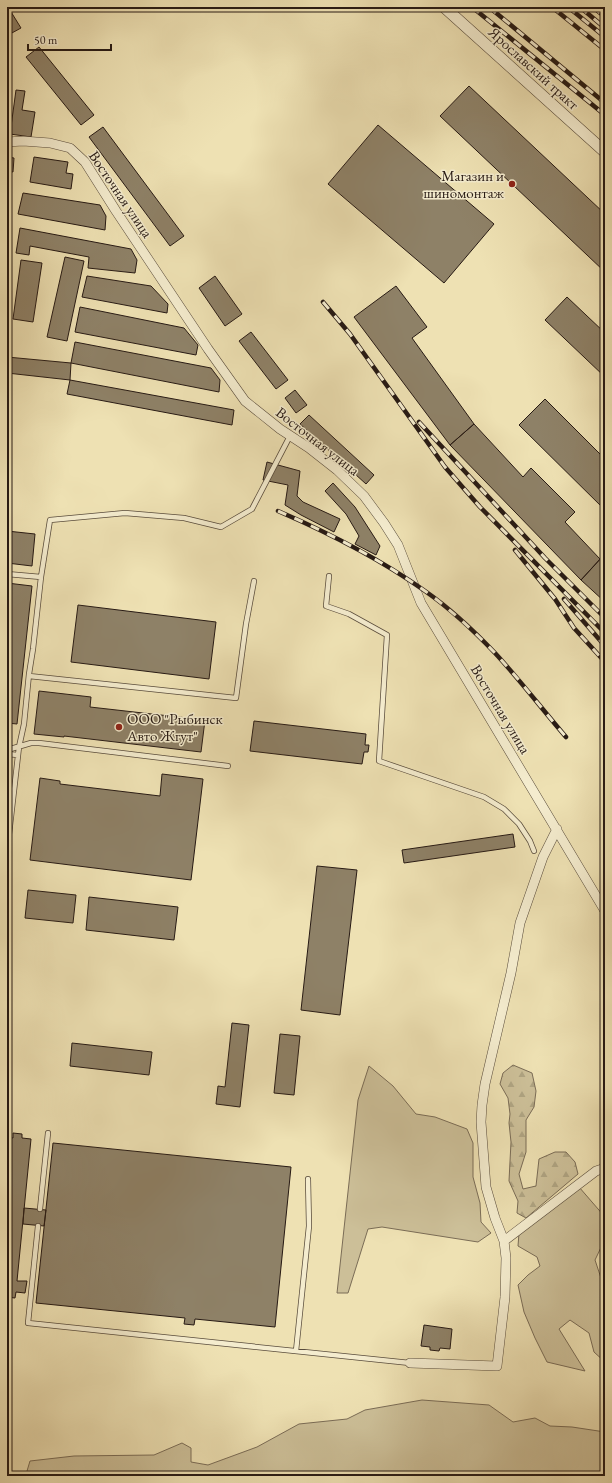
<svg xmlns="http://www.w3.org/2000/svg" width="612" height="1483" viewBox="0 0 612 1483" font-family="'EB Garamond',serif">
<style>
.grass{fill:#ccbf98;stroke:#7a6c56}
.forest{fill:url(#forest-firs);stroke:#7a6c56}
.building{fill:#8e8167;stroke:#271a14}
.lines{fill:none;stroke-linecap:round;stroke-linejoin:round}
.service-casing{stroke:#594c3c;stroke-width:6}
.minor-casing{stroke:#594c3c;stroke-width:10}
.tertiary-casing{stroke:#594c3c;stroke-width:12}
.service{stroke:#f4ecce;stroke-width:4.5}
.minor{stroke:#f4ecce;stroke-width:9}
.tertiary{stroke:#f4ecce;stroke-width:11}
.rail-casing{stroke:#271a14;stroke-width:4.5}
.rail{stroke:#f4ecce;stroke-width:3;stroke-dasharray:9;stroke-linecap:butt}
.poi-dot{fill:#8f2418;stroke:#f4ecce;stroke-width:1.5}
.labels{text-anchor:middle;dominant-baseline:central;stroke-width:3;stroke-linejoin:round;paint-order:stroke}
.street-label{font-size:15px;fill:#271a14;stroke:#f4ecce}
.poi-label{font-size:15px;fill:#271a14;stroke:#f4ecce;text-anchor:end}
</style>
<defs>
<pattern id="forest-firs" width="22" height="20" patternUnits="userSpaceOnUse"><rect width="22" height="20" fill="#ccbf98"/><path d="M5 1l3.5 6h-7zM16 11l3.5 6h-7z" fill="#afa482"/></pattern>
</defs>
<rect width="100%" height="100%" fill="#eee1b3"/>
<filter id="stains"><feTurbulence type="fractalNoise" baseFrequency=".005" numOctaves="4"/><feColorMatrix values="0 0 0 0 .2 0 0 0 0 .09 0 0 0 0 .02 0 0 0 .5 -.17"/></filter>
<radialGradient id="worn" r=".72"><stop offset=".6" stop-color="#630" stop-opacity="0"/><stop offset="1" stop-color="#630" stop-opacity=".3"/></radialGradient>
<path class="grass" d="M369 1066 393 1086 416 1114 435 1117 467 1129 473 1143V1177L480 1203 481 1222 491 1233 478 1242 382 1227 368 1229 348 1293H337L358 1100Z
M579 1187 605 1217V1239L595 1260 601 1278 605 1281V1362L594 1352 589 1333 570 1320 559 1329 585 1371 547 1362 535 1338 524 1312 518 1285 528 1275 540 1266 537 1257 518 1246 519 1233Z
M422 1400 489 1405 513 1422 535 1418 550 1426 572 1427 605 1432V1476H31L27 1471 30 1461 74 1456 154 1455 182 1443 191 1448V1462L208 1465 257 1447 299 1424 347 1419 365 1410Z"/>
<path class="forest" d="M513 1065 532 1073 536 1091 534 1107 526 1120V1152L519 1174 523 1189 536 1186 539 1159 555 1152H566L575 1162 578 1174 526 1218 517 1213 518 1201 509 1181 511 1142 509 1123 510 1114 508 1098 500 1084 503 1073Z"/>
<path class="building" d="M7 7H8L21 28 10 34 7 29Z
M39 47 94 115 81 125 26 57Z
M469 86 605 214V272L440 116Z
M16 90 25 91 22 110 35 112 31 137 10 134Z
M378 125 494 224 444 283 328 184Z
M103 127 184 236 170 246 89 137Z
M7 157 14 158 13 172 7 171Z
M34 157 68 162 66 173 73 174 71 189 30 182Z
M23 193 100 205 106 216 105 230 18 214Z
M20 228 131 249 137 260 135 273 88 268 89 257 30 246 29 255 16 253Z
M65 257 84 261 67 341 47 337Z
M21 260 42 263 33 322 13 319Z
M87 276 151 286 168 304 167 313 82 297Z
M215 276 242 314 225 326 199 288Z
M396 286 427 327 412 338 474 424 450 445 354 317Z
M567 297 605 333V377L545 320Z
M80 307 184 328 198 345 196 355 75 332Z
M251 332 288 380 276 389 239 341Z
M75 342 211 368 220 380 219 392 71 363Z
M7 357 71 363 70 380 7 373Z
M70 380 234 410 232 425 67 394Z
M295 390 307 405 296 413 285 398Z
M545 399 605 459V510L519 425Z
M309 415 374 475 366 484 300 424Z
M474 424 523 477 531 468 575 512 565 522 600 559 581 580 450 445Z
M267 462 300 471 297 496 303 502 340 519 334 532 301 515 285 505 288 485 263 480Z
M333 483 355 507 380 546 376 555 355 544 359 536 346 514 325 491Z
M7 531 35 534 32 566 7 563Z
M605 554V602L581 580Z
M7 583 32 586 17 724 7 723Z
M78 605 216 622 209 679 71 662Z
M39 691 91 697 90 707 205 720 201 752 64 736V737L34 734Z
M254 721 366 734 365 745H369L368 752H364L362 764 250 751Z
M162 774 203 779 191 880 30 860 40 778 60 781V784L160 796Z
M513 834 515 847 404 863 402 850Z
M317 866 357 870 340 1015 301 1010Z
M28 890 76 895 73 923 25 918Z
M89 897 178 907 174 940 86 930Z
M232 1023 249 1025 240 1107 216 1104 218 1086 225 1087Z
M280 1034 300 1036 294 1095 274 1093Z
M72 1043 152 1052 149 1075 70 1066Z
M13 1133 22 1134V1138L31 1139 17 1281H27L25 1293 16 1292 15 1298 7 1297V1137L13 1138Z
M53 1143 291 1167 275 1327 195 1319 194 1325 184 1324 185 1318 36 1303Z
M24 1208 46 1210 44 1226 23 1224Z
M424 1325 452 1329 450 1349 440 1348 439 1351 430 1350V1347L421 1346Z"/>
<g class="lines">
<g class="service-casing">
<path id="service" d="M7 574 41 577 33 649 29 674 24 724 19 747 7 852
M329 576 326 606 349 614 387 635 379 761 484 797 504 809 519 824 530 841 534 851
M41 577 50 520 125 513 184 518 221 527 252 509 290 436
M29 676 236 698 246 624 254 581
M7 750 31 743H39L228 766
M7 754 18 755
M40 1209 48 1133
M38 1226 28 1323 410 1363
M296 1351 309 1226 308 1179"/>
</g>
<g class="minor-casing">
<path id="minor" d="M7 142 23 141 50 143 70 148 85 162 116 211 208 349 245 401 280 429 309 448 337 470 364 496 384 523 398 545 421 603 605 911
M504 1241 596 1171 605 1168
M410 1363 497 1366 505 1297 506 1258 504 1241 495 1218 486 1187 481 1122 482 1105 485 1084 511 973 520 923 543 857 557 829"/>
</g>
<g class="tertiary-casing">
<path id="tertiary" d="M444 7 605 152"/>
</g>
<use href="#service" class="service"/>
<use href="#minor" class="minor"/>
<use href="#tertiary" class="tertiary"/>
<g class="rail-casing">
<path id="rail" d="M472 7 605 115
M489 7 605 103
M552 7 605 50
M568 7 605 37
M580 7 605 28
M593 7 605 17
M323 302 350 334 445 467 480 507 605 633
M419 422 545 558 605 618
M278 511C329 533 380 559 425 591 448 607 476 633 495 653 520 680 542 709 566 737
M515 550 555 599 574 628 605 662
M564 599 605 646"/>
</g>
<use href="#rail" class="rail"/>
</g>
<g class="poi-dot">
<circle cx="512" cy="184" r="4"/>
<circle cx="119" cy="727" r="4"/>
</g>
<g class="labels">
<g class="street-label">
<text transform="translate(534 68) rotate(42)">Ярославский тракт</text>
<text transform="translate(121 194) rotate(56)">Восточная улица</text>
<text transform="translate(318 441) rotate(38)">Восточная улица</text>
<text transform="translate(501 709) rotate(59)">Восточная улица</text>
</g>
<g class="poi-label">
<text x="504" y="175">Магазин и<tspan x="504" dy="17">шиномонтаж</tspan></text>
<text x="127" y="718" text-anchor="start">ООО "Рыбинск<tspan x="127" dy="17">Авто Жгут"</tspan></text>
</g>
</g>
<rect width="612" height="1483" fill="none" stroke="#eee1b3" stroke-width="24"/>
<rect x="8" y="8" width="596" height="1467" fill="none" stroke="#271a14" stroke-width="2"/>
<rect x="12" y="12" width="588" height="1459" fill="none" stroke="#271a14"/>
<path d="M28 44v6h83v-6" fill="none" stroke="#271a14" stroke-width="2"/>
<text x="34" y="44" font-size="12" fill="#271a14" stroke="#f4ecce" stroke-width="3" paint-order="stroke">50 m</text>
<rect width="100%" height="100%" filter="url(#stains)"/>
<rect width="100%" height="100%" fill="url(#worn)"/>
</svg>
